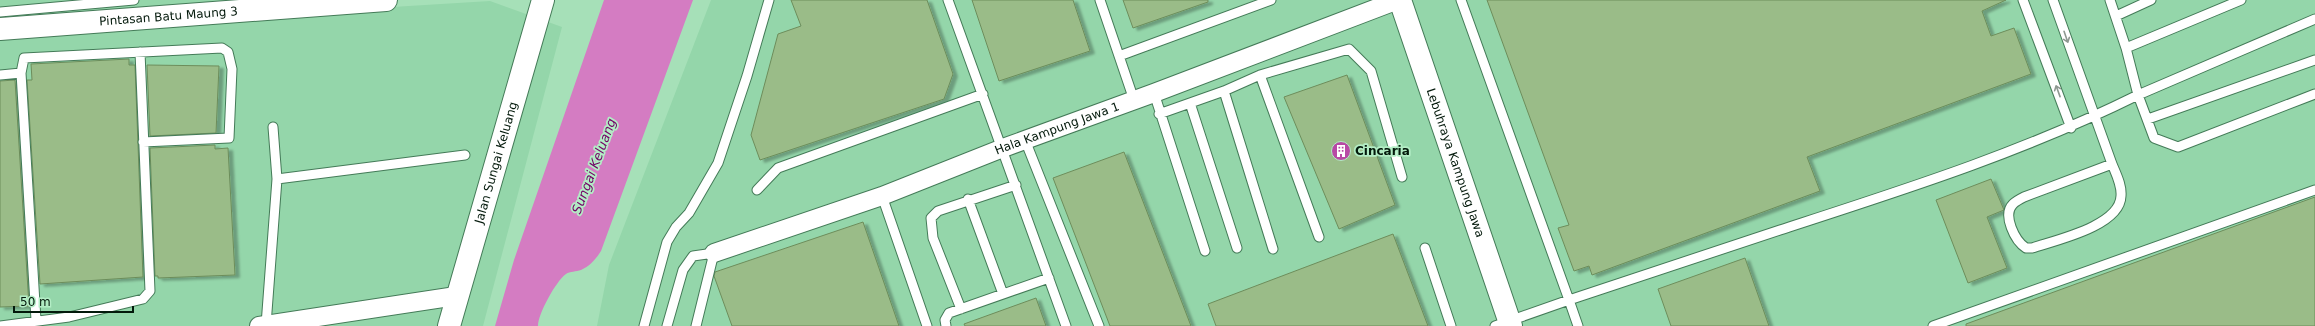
<svg xmlns="http://www.w3.org/2000/svg" width="2315" height="326" viewBox="0 0 2315 326" font-family="'DejaVu Sans',sans-serif">
<style>
.built{fill:#94d6aa}
.water{fill:#d47cc2}
.building{fill:#9abc88;stroke:#6d8d5b;filter:url(#shadow)}
.lines{fill:none;stroke-linecap:round;stroke-linejoin:round}
.service-casing{stroke:#447b58;stroke-width:11}
.minor-casing{stroke:#447b58;stroke-width:20}
.tertiary-casing{stroke:#447b58;stroke-width:24}
.service{stroke:#fff;stroke-width:9}
.minor{stroke:#fff;stroke-width:18}
.tertiary{stroke:#fff;stroke-width:22}
.oneway{stroke:#8e9891}
.labels{text-anchor:middle;dominant-baseline:central;stroke-width:3.5;stroke-linejoin:round;paint-order:stroke}
.street-label{font-size:12px;fill:#03190b;stroke:#b3edc5}
.poi-label{font-size:12px;font-weight:bold;fill:#03190b;stroke:#b3edc5;text-anchor:start}
.water-label{font-size:13px;font-style:italic;fill:#730066;stroke:#b3edc5}
</style>
<defs>
<filter id="shadow"><feDropShadow dx="4.5" dy="2.5" stdDeviation="1" flood-color="#0004"/></filter>
</defs>
<rect width="100%" height="100%" fill="#a6e0b8"/>
<path class="built" d="M0 0H251L0 19Z
M711 0H2315V326H597L609 265Z
M490 1 562 27 483 326H0V31Z"/>
<path class="water" d="M604 0H693L601 251C596 259 590 266 581 270 576 272 570 271 566 274 556 281 538 314 538 326H495L514 260Z"/>
<path class="building" d="M791 0H927L953 74 944 99 760 160 751 135 778 34 801 26Z
M972 0H1073L1090 51 999 81Z
M1123 0H1208V2L1133 28Z
M1487 0H2006L1982 11 1991 36 2014 28 2031 74 1807 157 1820 191 1592 275 1589 266 1574 271 1558 228 1569 225Z
M129 59V65H135L143 277 40 284 27 80H32L31 64Z
M147 65 219 66 216 133 150 136Z
M1347 75 1395 205 1339 229 1284 97Z
M15 80 29 306 0 307V81Z
M215 145V149L228 148 235 275 158 278V276H155L150 148Z
M1124 152 1191 326H1110L1053 178Z
M1991 179 2004 210 1987 217 2007 268 1968 283 1936 200Z
M2315 197V326H1966V324Z
M863 222 899 326H732L714 276 715 272Z
M1393 234 1428 326H1216L1208 304Z
M1745 258 1769 326H1671L1658 289Z
M1036 298 1046 326H965L964 324Z"/>
<g class="lines">
<g class="service-casing">
<path id="service" d="M948 0 1066 326
M1100 0 1134 100
M1461 0 1569 300C1639 277 1709 253 1780 230 1903 190 2021 153 2138 95L2126 48 2110 0
M2023 0 2071 128
M2053 0 2112 164
M0 12 134 0
M2116 16 2151 0
M2315 19 2138 95 2154 138 2178 147 2315 94
M2126 48 2241 0
M1119 56 1271 0
M0 75 21 73
M1260 75 1319 237
M1224 91 1273 249
M1154 93 1205 251
M1190 103 1237 248
M1159 114 1224 91 1260 75 1349 49 1371 71 1402 177
M2148 119 2315 60
M1025 140 1099 326
M2112 164C2116 174 2122 185 2121 196 2120 226 2056 240 2032 248H2026C2015 241 2002 215 2013 204 2016 201 2020 199 2024 197Z
M277 179 465 155
M757 190 778 168 983 94
M882 196 927 326
M968 199 1003 294
M1425 248 1451 326
M961 309 933 238 931 218 938 211 1016 185
M36 320 21 73 24 58 222 48 228 52 232 69 229 138 143 142
M266 325 277 179 273 127
M0 326 69 317 143 299 150 291 140 52
M644 326 667 242 676 227 689 213 718 163 747 76 769 0
M667 326 683 270 693 256 714 253 696 326
M946 326 945 320 949 313 1049 278
M1495 326 1569 300 1578 326
M1933 326 2315 190"/>
</g>
<g class="minor-casing">
<g id="minor">
<path id="s1" d="M714 253 882 196 1003 148 1154 93 1398 0"/>
<path d="M259 326 456 296"/>
</g>
</g>
<g class="tertiary-casing">
<g id="tertiary">
<path id="s2" d="M1400 0 1511 326"/>
<path id="s3" d="M0 29 386 0"/>
<path id="s4" d="M449 326 543 0"/>
</g>
</g>
<use href="#service" class="service"/>
<use href="#minor" class="minor"/>
<use href="#tertiary" class="tertiary"/>
</g>
<defs><path id="oneway-shaft" d="M-6 0H5M1.5-3L5.5 0L1.5 3" fill="none" stroke-width="1.6" stroke-linecap="round" stroke-linejoin="round"/></defs>
<g class="oneway">
<use href="#oneway-shaft" transform="translate(2066 37) rotate(71)"/>
<use href="#oneway-shaft" transform="translate(2058 91) rotate(-110)"/>
</g>
<defs>
<g id="building-disc" transform="scale(1)"><circle r="9.5" fill="#b849a5" stroke="#b3edc5"/><path d="M-4-6H4V6H1V3H-1V6H-4ZM-2.5-4.3h1.7v1.8h-1.7ZM.8-4.3h1.7v1.8H.8ZM-2.5-1h1.7V.8h-1.7ZM.8-1h1.7V.8H.8Z" fill="#fff"/></g>
</defs>
<g fill-rule="evenodd">
<use href="#building-disc" x="1341" y="151"/>
</g>
<g class="labels">
<g class="street-label">
<text stroke="none"><textPath href="#s3" startOffset="169">Pintasan Batu Maung 3</textPath></text>
<text stroke="none"><textPath href="#s1" startOffset="365">Hala Kampung Jawa 1</textPath></text>
<text stroke="none"><textPath href="#s4" startOffset="170">Jalan Sungai Keluang</textPath></text>
<text stroke="none"><textPath href="#s2" startOffset="172">Lebuhraya Kampung Jawa</textPath></text>
</g>
<g class="poi-label">
<text x="1355" y="151">Cincaria</text>
</g>
<g class="water-label">
<text transform="translate(594 166) rotate(-69)">Sungai Keluang</text>
</g>
</g>
<path d="M14 306v6h119v-6" fill="none" stroke="#03190b" stroke-width="2"/>
<text x="20" y="306" font-size="12" fill="#03190b" stroke="#b3edc5" stroke-width="3" paint-order="stroke">50 m</text>
</svg>
